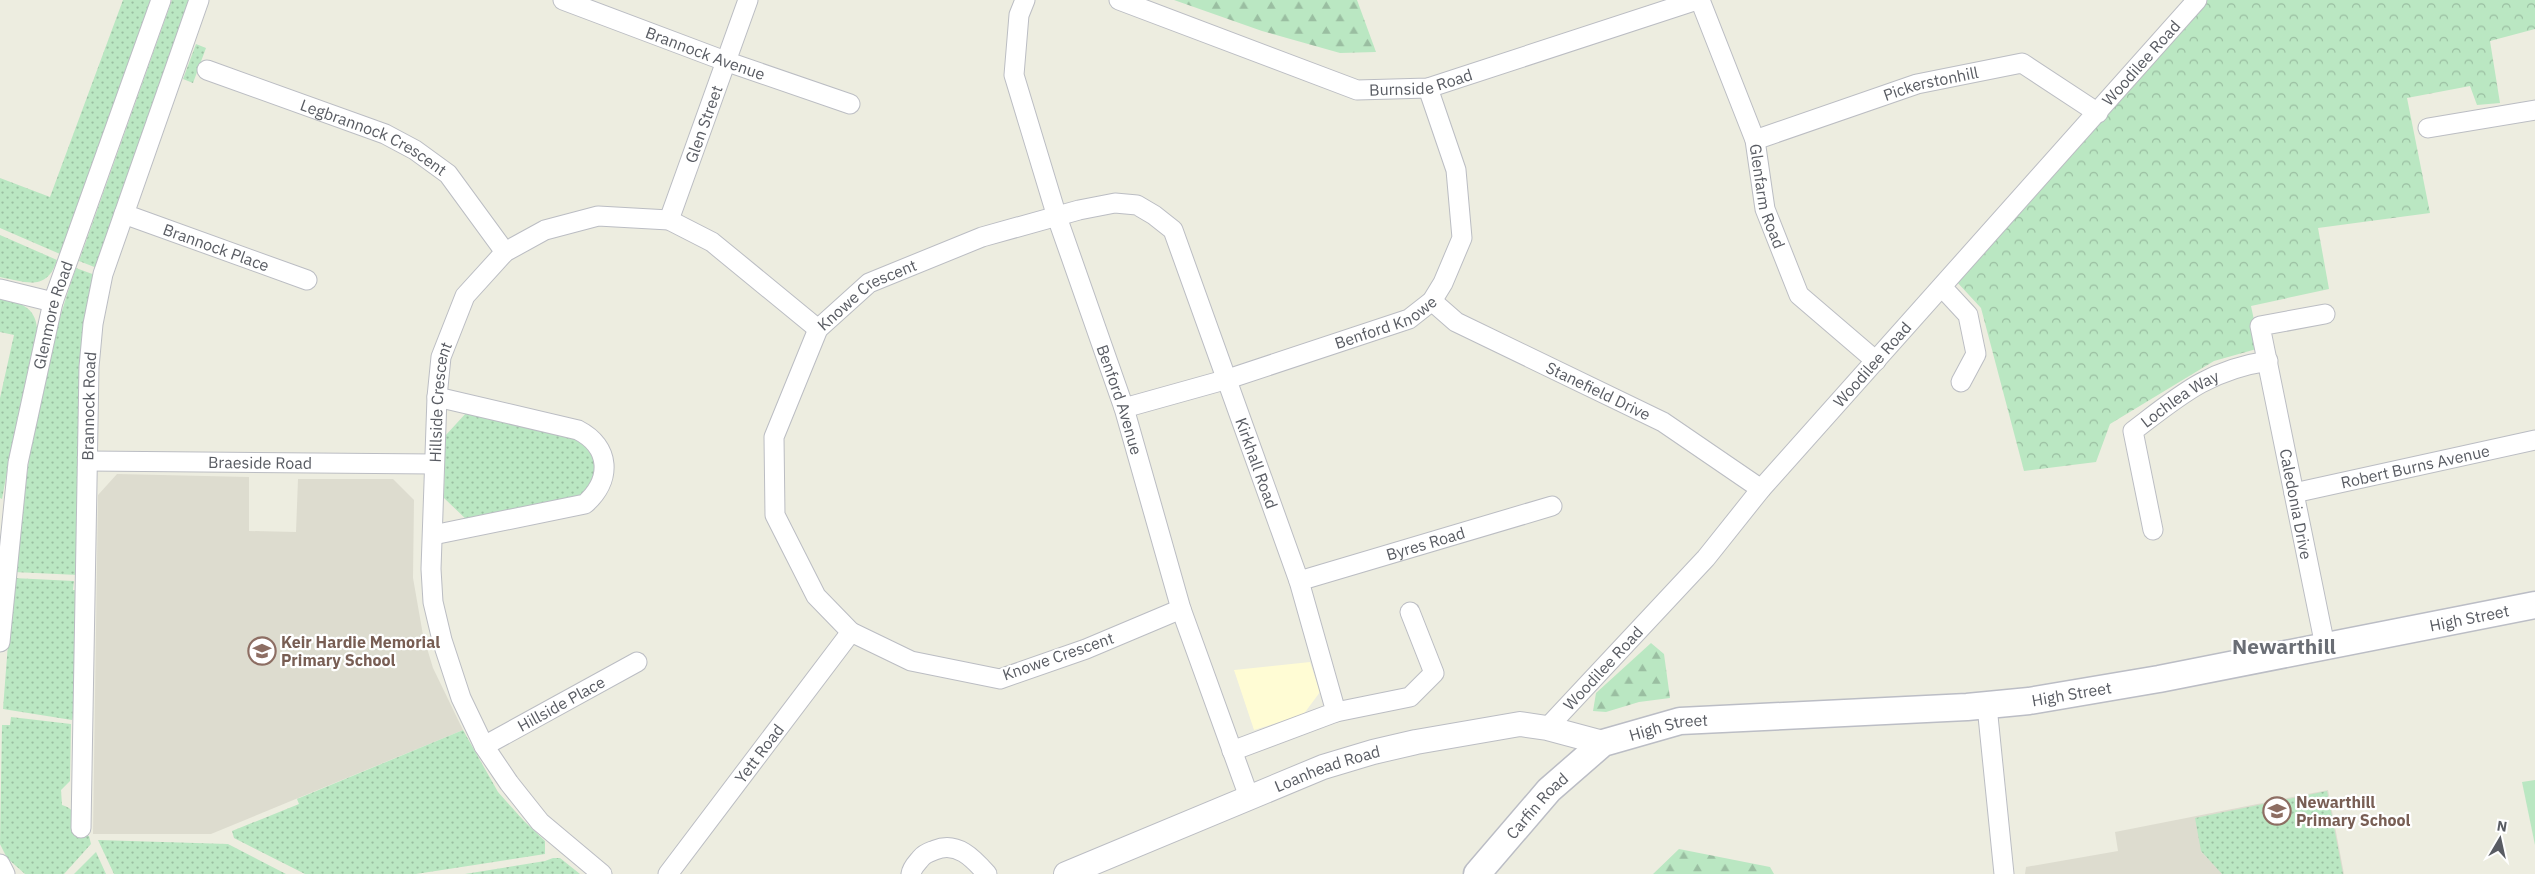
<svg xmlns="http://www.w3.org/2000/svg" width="2535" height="874" viewBox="0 0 2535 874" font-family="'IBM Plex Sans',sans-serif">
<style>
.commercial{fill:#fffcd4}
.education{fill:#dddccf}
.grass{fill:url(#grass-dots)}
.forest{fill:url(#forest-firs)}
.park{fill:url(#park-crowns)}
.garden{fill:#bae7c2}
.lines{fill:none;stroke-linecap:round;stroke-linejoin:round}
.minor-casing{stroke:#bbbdc3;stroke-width:21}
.tertiary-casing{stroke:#bbbdc3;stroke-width:26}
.secondary-casing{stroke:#bbbdc5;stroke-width:29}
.minor{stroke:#fff;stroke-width:19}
.tertiary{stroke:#fff;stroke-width:24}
.secondary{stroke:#fff;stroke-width:26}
.labels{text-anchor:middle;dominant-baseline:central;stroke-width:4.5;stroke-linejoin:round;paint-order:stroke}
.street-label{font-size:16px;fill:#595c63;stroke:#fff}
.education-label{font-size:16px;font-weight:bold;fill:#785e54;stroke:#fff;text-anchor:start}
.district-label{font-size:21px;font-weight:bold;fill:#6a6e75;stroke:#fff}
</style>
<defs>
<pattern id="grass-dots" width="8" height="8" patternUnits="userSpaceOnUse" patternTransform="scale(1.25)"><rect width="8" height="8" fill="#bae7c2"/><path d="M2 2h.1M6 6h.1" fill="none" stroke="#9abea1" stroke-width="1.8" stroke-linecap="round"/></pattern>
<pattern id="forest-firs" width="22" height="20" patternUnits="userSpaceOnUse" patternTransform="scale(1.25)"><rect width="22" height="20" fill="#bae7c2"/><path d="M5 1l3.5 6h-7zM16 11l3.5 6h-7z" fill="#9abea1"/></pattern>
<pattern id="park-crowns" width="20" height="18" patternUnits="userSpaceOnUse" patternTransform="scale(1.25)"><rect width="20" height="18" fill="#bae7c2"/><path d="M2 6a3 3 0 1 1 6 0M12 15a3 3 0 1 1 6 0" fill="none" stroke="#9abea1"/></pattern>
</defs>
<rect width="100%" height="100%" fill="#edede0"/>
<path class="commercial" d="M1310 662 1320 692 1303 715 1254 730 1234 670Z"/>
<path class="education" d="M117 474 249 477V531L296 532 298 479H393L414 500 413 578 423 635 433 668 463 730 211 834H93L98 495Z
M2328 790 2344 874H2025L2026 867 2118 851 2115 832Z"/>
<path class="grass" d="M123 0H151L60 254 0 228V178L50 197Z
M172 0H190L97 268 79 261Z
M196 44 206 48 193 83 183 79Z
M0 235 57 260C47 292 26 282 0 277Z
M76 268 95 275 78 575 14 572C26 470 41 366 76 268Z
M0 297C19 303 35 306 37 328L13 439 2 499 0 498V398L14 335 0 332Z
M467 412 577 439C601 455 601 482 576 499L468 521 444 498 445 436Z
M13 578 74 581 73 590H79L77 717H73L72 720 3 709Z
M11 717 71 724 70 781 61 790 62 805C78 809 75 822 74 836H89L91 844 64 874H25L7 858 0 844 2 725H10Z
M463 730 498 792 524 821 545 841V854L416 874H305L234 838 232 831 299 804 297 799Z
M2327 791 2343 874H2222L2201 851 2195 818Z
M98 840 228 844 286 874H114Z
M96 852 106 874H74Z
M553 858H560L580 874H465L545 861Z"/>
<path class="forest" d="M1174 0H1357L1376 52 1340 53 1262 31Z
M1651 643 1664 654 1670 698 1639 702 1606 712 1593 711 1596 693Z
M1679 849 1770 867 1774 874H1653Z"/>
<path class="park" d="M2202 0H2535V29L2490 41 2500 103 2477 105 2470 86 2407 98 2430 213 2318 228 2329 289 2251 306 2260 348 2214 361 2110 424 2096 462 2024 471 1981 308 1956 281Z"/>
<path class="garden" d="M2535 780V845L2522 782Z"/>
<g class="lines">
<g class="minor-casing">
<g id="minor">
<path id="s1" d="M563 0 725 61 850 104"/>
<path id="s2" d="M1025 0 1019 15 1014 75 1057 217 1124 408 1181 609 1249 797"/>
<path id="s3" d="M1119 0 1357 90 1428 88 1697 0"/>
<path id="s4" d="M1700 0 1755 140 1765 209 1799 295 1876 361"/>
<path id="s5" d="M207 70 385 134 415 150 448 174 505 252"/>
<path d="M2428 128 2535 110"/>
<path id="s6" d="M1755 140 1917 84 2022 63 2098 113"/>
<path id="s7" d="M124 214 307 280"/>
<path id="s8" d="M669 220 748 0"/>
<path d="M1942 287 1968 315 1976 354 1961 382"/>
<path d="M0 289 53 302"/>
<path id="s9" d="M1432 301 1456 322 1663 422 1761 489"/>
<path id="s10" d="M1124 408 1228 379 1409 319 1432 301 1443 283 1462 238 1456 170 1428 88"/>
<path id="s11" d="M88 461 434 464"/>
<path id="s12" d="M2294 493 2535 440"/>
<path id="s13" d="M2153 530 2133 431C2179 396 2208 370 2268 361"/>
<path d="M433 535 585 504C612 480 611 447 578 430L437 397"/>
<path id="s14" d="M1299 581 1552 506"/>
<path id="s15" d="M1181 609 1086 649 1000 679 911 661 851 632 816 596 775 515 774 437 818 329 869 283 982 237 1079 210 1115 203 1137 205 1154 215 1173 230 1299 581 1336 712 1232 751"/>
<path id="s16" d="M0 642 18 463 53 302 161 0"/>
<path d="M2325 646 2260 326 2325 314"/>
<path d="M1987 706 2004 874"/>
<path d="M1336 712 1410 697 1434 673 1410 612"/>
<path id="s17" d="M1547 728 1706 558 1761 489 2197 0"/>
<path id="s18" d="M484 746 637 662"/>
<path id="s19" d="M81 828 89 367 93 324 103 274 199 0"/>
<path d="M0 864 5 874"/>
<path id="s20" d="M602 874 540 822 509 783 484 746 461 698 442 640 433 602 431 569 437 397 441 357 465 296 505 252 545 230 598 216 669 220 712 242 818 329"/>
<path id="s21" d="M668 874 851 632"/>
<path d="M911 874C912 867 917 863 921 858 925 853 930 852 935 850 957 841 973 858 987 874"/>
</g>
</g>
<g class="tertiary-casing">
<g id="tertiary">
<path id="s22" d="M1066 874 1323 767 1373 752 1416 742 1520 724 1547 728 1603 743"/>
</g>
</g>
<g class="secondary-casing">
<g id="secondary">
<path id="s23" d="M1477 874 1549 790 1603 743 1680 721 1967 707 2029 701 2159 679 2535 605"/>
</g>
</g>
<use href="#minor" class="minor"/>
<use href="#tertiary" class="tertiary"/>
<use href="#secondary" class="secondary"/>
</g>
<defs>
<g id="school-ring" transform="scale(1.4375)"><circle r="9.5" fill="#fff" stroke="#8d6e63" stroke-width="1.5"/><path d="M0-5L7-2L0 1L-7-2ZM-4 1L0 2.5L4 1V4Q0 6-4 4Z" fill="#8d6e63"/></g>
</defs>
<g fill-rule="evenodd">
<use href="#school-ring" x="262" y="651"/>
<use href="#school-ring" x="2277" y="811"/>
</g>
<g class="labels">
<g class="street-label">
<text stroke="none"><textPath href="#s1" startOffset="152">Brannock Avenue</textPath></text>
<text stroke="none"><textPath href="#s17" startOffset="892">Woodilee Road</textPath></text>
<text stroke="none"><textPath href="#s3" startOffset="319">Burnside Road</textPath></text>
<text stroke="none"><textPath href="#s6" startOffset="185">Pickerstonhill</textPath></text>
<text stroke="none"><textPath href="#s8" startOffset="102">Glen Street</textPath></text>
<text stroke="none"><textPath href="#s5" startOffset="180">Legbrannock Crescent</textPath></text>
<text stroke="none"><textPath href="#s4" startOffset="208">Glenfarm Road</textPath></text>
<text stroke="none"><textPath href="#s7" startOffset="98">Brannock Place</textPath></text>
<text stroke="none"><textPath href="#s15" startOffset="748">Knowe Crescent</textPath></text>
<text stroke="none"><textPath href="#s16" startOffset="332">Glenmore Road</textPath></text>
<text stroke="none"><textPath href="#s10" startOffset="276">Benford Knowe</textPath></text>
<text stroke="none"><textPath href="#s17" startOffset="488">Woodilee Road</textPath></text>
<text stroke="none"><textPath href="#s9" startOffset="190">Stanefield Drive</textPath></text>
<text stroke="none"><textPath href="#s2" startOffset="418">Benford Avenue</textPath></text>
<text stroke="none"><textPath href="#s13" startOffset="158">Lochlea Way</textPath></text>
<text stroke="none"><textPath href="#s20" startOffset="529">Hillside Crescent</textPath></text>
<text stroke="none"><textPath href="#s19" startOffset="422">Brannock Road</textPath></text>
<text stroke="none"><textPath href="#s11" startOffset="172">Braeside Road</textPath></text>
<text stroke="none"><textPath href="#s15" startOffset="1329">Kirkhall Road</textPath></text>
<text stroke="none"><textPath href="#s12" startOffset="124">Robert Burns Avenue</textPath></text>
<text transform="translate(2296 504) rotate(79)">Caledonia Drive</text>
<text stroke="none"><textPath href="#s14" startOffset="132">Byres Road</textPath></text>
<text stroke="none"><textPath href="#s23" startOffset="1060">High Street</textPath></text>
<text transform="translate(1058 656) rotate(-19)">Knowe Crescent</text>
<text stroke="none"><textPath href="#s17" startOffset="82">Woodilee Road</textPath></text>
<text stroke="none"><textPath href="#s23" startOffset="655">High Street</textPath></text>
<text stroke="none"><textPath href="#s18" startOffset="88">Hillside Place</textPath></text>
<text stroke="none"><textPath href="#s23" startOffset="250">High Street</textPath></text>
<text stroke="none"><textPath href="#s21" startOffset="151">Yett Road</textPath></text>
<text stroke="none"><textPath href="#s22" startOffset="282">Loanhead Road</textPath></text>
<text stroke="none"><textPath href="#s23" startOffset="91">Carfin Road</textPath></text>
</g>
<g class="education-label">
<text x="281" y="642">Keir Hardie Memorial<tspan x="281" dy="18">Primary School</tspan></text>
<text x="2296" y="802">Newarthill<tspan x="2296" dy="18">Primary School</tspan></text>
</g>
<g class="district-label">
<text x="2284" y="646">Newarthill</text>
</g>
</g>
<g transform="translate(2500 839) rotate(9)" stroke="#ffffff" stroke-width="4" paint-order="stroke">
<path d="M0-4L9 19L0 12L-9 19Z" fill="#595c63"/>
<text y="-8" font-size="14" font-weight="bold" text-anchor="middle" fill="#595c63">N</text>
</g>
</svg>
